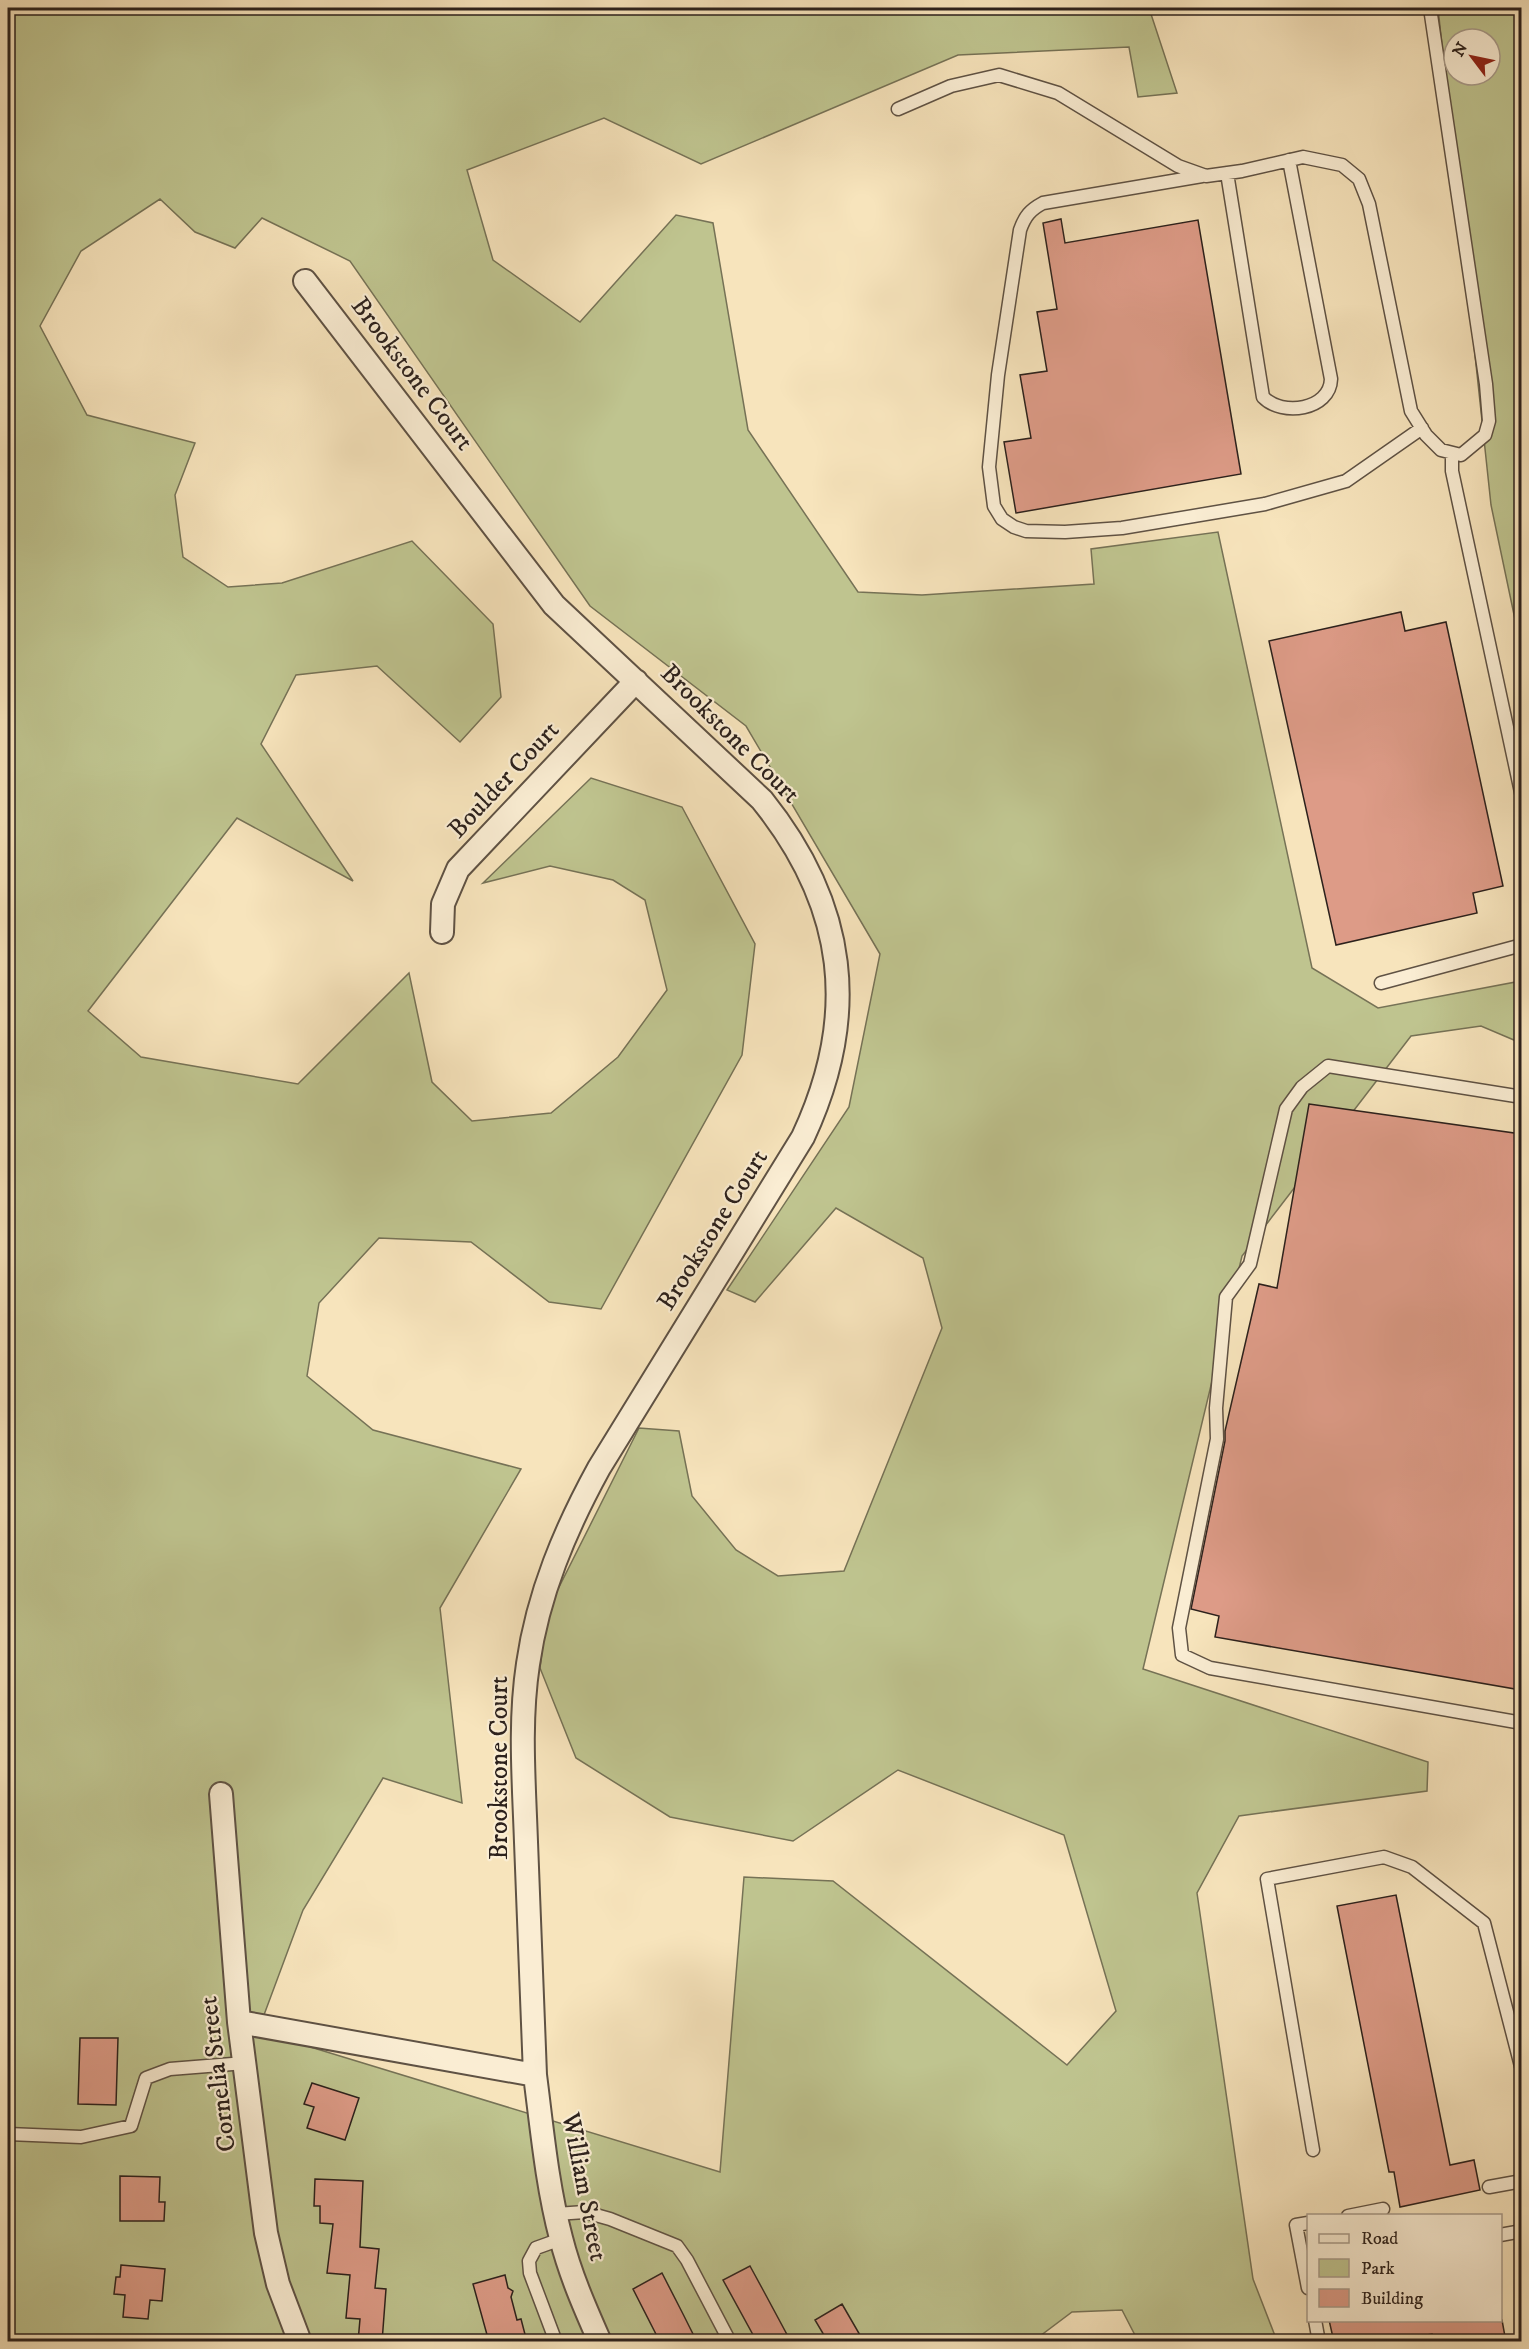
<svg xmlns="http://www.w3.org/2000/svg" width="1529" height="2349" viewBox="0 0 1529 2349" font-family="'IM FELL DW Pica',serif">
<style>
.green{fill:#bfc48f;stroke:#767256;stroke-width:1.5;fill-rule:evenodd}
.building{fill:#dd9b87;stroke:#2c211c;stroke-width:1.5}
.lines{fill:none;stroke-linecap:round;stroke-linejoin:round}
.service-casing{stroke:#5f5244;stroke-width:15}
.minor-casing{stroke:#5f5244;stroke-width:26}
.service{stroke:#faedd3;stroke-width:12}
.minor{stroke:#faedd3;stroke-width:22}
.labels{text-anchor:middle;dominant-baseline:central;stroke-width:4.5;stroke-linejoin:round;paint-order:stroke}
.street-label{font-size:26px;fill:#2c211c;stroke:#faedd3}
</style>
<rect width="100%" height="100%" fill="#f7e4bc"/>
<filter id="stains"><feTurbulence type="fractalNoise" baseFrequency=".00333" numOctaves="4"/><feColorMatrix values="0 0 0 0 .2 0 0 0 0 .09 0 0 0 0 .02 0 0 0 .5 -.17"/></filter>
<radialGradient id="worn" r=".72"><stop offset=".6" stop-color="#630" stop-opacity="0"/><stop offset="1" stop-color="#630" stop-opacity=".3"/></radialGradient>
<path class="green" d="M8 8H1149L1177 93 1138 97 1129 47 958 55 701 164 604 118 467 170 493 260 580 322 676 215 713 223 748 430 858 592 922 595 1094 584 1091 549 1218 532 1312 968 1378 1008 1521 981V1043L1481 1026 1411 1036 1242 1256 1143 1669 1428 1762 1427 1791 1239 1816 1197 1893 1253 2279 1277 2341H1138L1122 2310 1072 2312 1032 2342H8ZM160 199 195 232 235 248 262 218 350 261 590 606 746 726 880 954 849 1107 727 1290 755 1302 836 1208 923 1258 942 1328 844 1571 778 1576 736 1550 692 1496 679 1431 639 1428 547 1611 540 1668 576 1758 670 1817 793 1841 898 1770 1064 1835 1116 2011 1067 2065 833 1881 744 1877 720 2172 258 2031 303 1910 383 1778 462 1803 440 1608 521 1469 373 1430 307 1376 319 1303 379 1238 471 1242 549 1302 601 1309 742 1055 755 944 682 807 591 778 483 883 550 866 613 880 645 900 667 990 618 1057 551 1113 472 1121 432 1082 409 973 298 1084 141 1057 88 1011 237 818 353 881 261 744 296 675 377 666 460 742 501 697 493 624 412 541 282 583 228 587 183 557 175 495 195 443 87 415 40 326 81 251Z
M1438 8H1521V648L1491 505ZM1454 39H1490V75H1454Z"/>
<path class="building" d="M1061 219 1065 243 1198 220 1241 474 1016 513 1004 442 1031 438 1020 375 1047 371 1037 312 1057 309 1043 223Z
M1401 612 1405 631 1446 622 1503 886 1473 893 1477 913 1336 945 1269 641Z
M1309 1104 1521 1134V1690L1215 1637 1219 1616 1191 1609 1225 1441V1431L1259 1284 1277 1288Z
M1396 1895 1450 2165 1474 2160 1480 2190 1400 2207 1394 2172H1389L1337 1906Z
M80 2038H118L116 2105 78 2104Z
M312 2083 359 2098 345 2140 307 2128 314 2107 304 2104Z
M120 2176 160 2177 159 2202H165L164 2221H120Z
M315 2179 363 2181 360 2247 379 2249 375 2288 386 2289 382 2342H358L360 2319 346 2318 350 2275 327 2273 333 2224 320 2223V2206H314Z
M121 2265 165 2269 162 2301 150 2300 148 2319 123 2317 125 2295 114 2294 116 2277H120Z
M750 2266 762 2288 791 2342H757L723 2280Z
M662 2273 683 2314 697 2342H660L633 2289Z
M505 2275 508 2288 513 2291 511 2297 517 2320 521 2319 527 2342H489L473 2284Z
M842 2304 864 2342H828L815 2320Z
M1329 2320H1502L1506 2342H1434L1432 2334 1396 2342H1334Z"/>
<g class="lines">
<g class="service-casing">
<path id="service" d="M898 109 951 86 999 75 1058 93 1178 166 1206 176 1242 171 1303 157 1342 165 1359 179 1369 204 1411 411 1426 435 1441 450 1461 455 1485 435 1489 421 1486 384 1430 8
M1227 173 1263 397C1282 417 1330 410 1331 379L1289 160
M1202 176 1043 203C1030 210 1025 216 1020 230L998 375 989 467 994 506 1002 519 1014 527 1026 531 1065 532 1122 528 1265 504 1346 481 1422 428
M1452 453V471L1522 797
M1381 983 1522 945
M1522 1097 1328 1066 1302 1087 1286 1109 1250 1264 1226 1297 1216 1408 1217 1439 1179 1628 1182 1655 1210 1668 1522 1723
M8 2134 81 2137 131 2126 146 2078 170 2069 245 2063
M1313 2150 1267 1879 1384 1857 1412 1867 1484 1923 1522 2070
M1489 2187 1522 2181
M556 2214 585 2212 610 2219 677 2246 687 2260 730 2342
M1348 2216 1383 2209
M1308 2223 1296 2225 1308 2288
M1500 2235 1522 2231
M1315 2320 1319 2342
M556 2342 530 2273 529 2261 536 2248 561 2239"/>
</g>
<g class="minor-casing">
<path id="minor" d="M442 932 443 904 458 869 636 681
M221 1794 239 2022 266 2233 278 2284 300 2342
M239 2022 535 2075C532 1997 529 1920 526 1842 524 1783 519 1723 528 1664 538 1594 565 1530 599 1468L803 1137C860 1015 847 906 762 800L554 605 305 281
M535 2075C542 2129 547 2185 561 2238 570 2274 585 2308 600 2342"/>
</g>
<use href="#service" class="service"/>
<use href="#minor" class="minor"/>
</g>
<g class="labels">
<g class="street-label">
<text transform="translate(412 374) rotate(53)">Brookstone Court</text>
<text transform="translate(730 734) rotate(45)">Brookstone Court</text>
<text transform="translate(504 780) rotate(-47)">Boulder Court</text>
<text transform="translate(713 1230) rotate(-58)">Brookstone Court</text>
<text transform="translate(499 1768) rotate(-90)">Brookstone Court</text>
<text transform="translate(218 2074) rotate(-97)">Cornelia Street</text>
<text transform="translate(584 2187) rotate(79)">William Street</text>
</g>
</g>
<rect width="1529" height="2349" fill="none" stroke="#f7e4bc" stroke-width="30"/>
<rect x="9" y="9" width="1511" height="2331" fill="none" stroke="#2c211c" stroke-width="3"/>
<rect x="15" y="15" width="1499" height="2319" fill="none" stroke="#2c211c" stroke-width="1.5"/>
<rect x="1307" y="2214" width="195" height="108" fill="#faedd3" stroke="#a89b8a" stroke-width="1.5"/>
<rect x="1319" y="2234" width="30" height="9" fill="#faedd3" stroke="#a89b8a" stroke-width="1.5"/>
<text x="1361" y="2244" font-size="18" fill="#2c211c">Road</text>
<rect x="1319" y="2259" width="30" height="18" fill="#bfc48f" stroke="#a89b8a" stroke-width="1.5"/>
<text x="1361" y="2274" font-size="18" fill="#2c211c">Park</text>
<rect x="1319" y="2289" width="30" height="18" fill="#dd9b87" stroke="#a89b8a" stroke-width="1.5"/>
<text x="1361" y="2304" font-size="18" fill="#2c211c">Building</text>
<g transform="translate(1472 57) rotate(302)"><circle r="28" fill="#faedd3" stroke="#a89b8a" stroke-width="1.5"/>
<path d="M0-4.5L10 22L0 15L-10 22Z" fill="#8f2418"/>
<text y="-9" font-size="16" font-weight="bold" text-anchor="middle" fill="#2c211c">N</text>
</g>
<rect width="100%" height="100%" filter="url(#stains)"/>
<rect width="100%" height="100%" fill="url(#worn)"/>
</svg>
